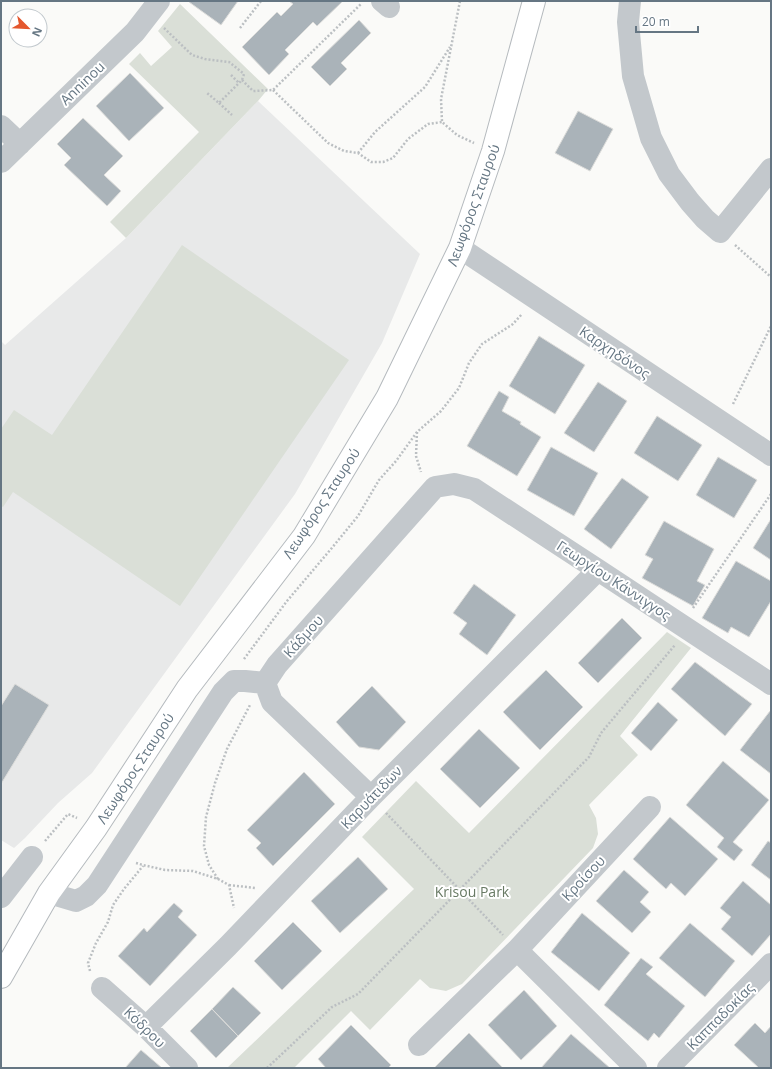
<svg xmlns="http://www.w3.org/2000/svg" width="772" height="1069" viewBox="0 0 772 1069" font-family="'Open Sans',sans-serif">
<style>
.built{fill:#e8e9e9}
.green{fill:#dadfd7}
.building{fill:#aab3b9;stroke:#dcdcda}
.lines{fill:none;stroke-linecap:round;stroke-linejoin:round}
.major-casing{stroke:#b5babe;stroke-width:24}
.path{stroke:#bbbfc2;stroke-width:2.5;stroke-dasharray:2 2;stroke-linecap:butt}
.minor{stroke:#c3c8cc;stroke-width:22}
.major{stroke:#fff;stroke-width:22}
.labels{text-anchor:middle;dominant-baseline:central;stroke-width:4;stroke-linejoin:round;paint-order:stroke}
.street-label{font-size:14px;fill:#657683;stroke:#fff}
.park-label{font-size:14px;fill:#687a64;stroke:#fff}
</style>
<rect width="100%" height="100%" fill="#fafaf8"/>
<path class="built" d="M258 101 420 254 382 343 295 494 92 773 58 803 25 838 14 848 1 840V341L5 345 126 238Z"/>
<path class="green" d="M180 4 268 89 258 101 126 238 110 222 199 132 129 64 140 53 151 66 172 47 158 31Z
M182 245 349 360 180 606 13 492 3 507 1 506V429L14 410 52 435Z
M667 632 691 648 620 736 638 755 589 805 596 818 598 834 593 848 462 984 446 991 430 988 420 979 370 1030 351 1011 294 1068H227L414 889 362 837 416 781 469 833Z"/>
<path class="building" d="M190 1H238L221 25 189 2Z
M289 1H343L317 26 313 22 285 50 289 54 269 75 242 47 277 12 281 16 293 4Z
M359 20 371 33 341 63 347 69 330 86 311 67Z
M130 73 164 108 129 141 96 106Z
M578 111 613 129 590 171 555 153Z
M83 118 123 156 104 175 121 191 107 206 64 165 71 158 57 144Z
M539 336 585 365 555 414 509 386Z
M598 382 627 401 594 452 564 433Z
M499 391 509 397 502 411 521 422 520 424 541 437 517 476 467 446Z
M657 416 702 445 678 481 634 453Z
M551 447 598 473 574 516 527 490Z
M718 457 757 480 734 518 696 495Z
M622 478 649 497 611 549 584 529Z
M771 519V560L753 548Z
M664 521 714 549 697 581 705 585 693 606 642 578 653 559 645 555Z
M736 561 771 581V601L749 637 731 627 728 633 702 618Z
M474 584 516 615 487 655 459 634 467 623 453 613Z
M622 618 642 638 598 683 578 663Z
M695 662 752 704 725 736 671 689Z
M546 670 583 707 540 750 503 712Z
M15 684 49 705 1 784V706Z
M372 686 406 722 379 750 359 747 336 722Z
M658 702 678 720 651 751 631 733Z
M770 711H771V774L740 750Z
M479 729 520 768 480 808 440 769Z
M723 761 769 800 733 842 743 850 734 861 717 847 724 838 686 805Z
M304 772 335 804 273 866 256 848 261 843 247 830Z
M670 817 718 859 685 896 671 883 666 889 633 859Z
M768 841 771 843V880L751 865Z
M358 857 388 889 340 933 311 901Z
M624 870 649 892 640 902 651 912 632 933 596 901Z
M743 881 771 905V934L752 956 721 929 731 917 720 908Z
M174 903 183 911 178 917 197 935 150 986 118 956 144 928 147 932Z
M582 913 630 953 599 991 551 952Z
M293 922 322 951 282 990 254 961Z
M690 923 735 961 705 997 659 958Z
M641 958 653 967 646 974 685 1006 659 1038 654 1033 648 1041 604 1005Z
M233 987 261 1013 238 1036 212 1009Z
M524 990 557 1026 521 1060 488 1025Z
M212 1009 238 1036 216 1058 190 1031Z
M755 1023 765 1033 771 1026V1068H759L734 1045Z
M351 1025 391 1065 388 1068H326L318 1059Z
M469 1033 503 1068H437L435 1067Z
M571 1034 610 1068H541Z
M141 1050 162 1068H125Z"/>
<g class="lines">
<g class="major-casing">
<path id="major" d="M1 977 49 893 96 828 187 689 304 536 387 398 460 248 493 151 534 1"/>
</g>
<path class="path" d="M460 1 441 99 442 122 457 135 474 143
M164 28 192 55 205 59 229 62 244 74 242 80 219 103 207 93
M240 28 261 1
M231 75 239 83
M242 80 253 91 273 90 361 4
M273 90 328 143 344 151 358 153 371 162H383L393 158 408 139 428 124 442 122
M219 103 232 115
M358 153 375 132 425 87 450 47
M735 245 771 277
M733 404 771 326
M417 432 416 456 421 472
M693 608 771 494
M244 659 287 601 331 549 358 516 379 480 396 461 417 432 441 411 459 388 469 363 482 344 513 324 522 314
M386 813 503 935
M45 841 68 814 77 818
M136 863 143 865 165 870 193 871 218 879 229 885 234 908
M218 879 209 865 204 846 206 817 215 783 227 749 250 705
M229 885 255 888
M90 971 88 963 96 943 108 922 113 905 124 889 143 866
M267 1068 332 1007 358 994 589 757 601 733 675 645"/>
<path class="minor" d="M382 1 389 7
M630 1 628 22 633 76 651 138 669 174 690 202 705 219 720 232 771 169
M1 126 20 144
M1 162 135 32 159 1
M460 248 771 455
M265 683 277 665 435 487 454 484 474 489 598 570 771 684
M265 683 272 702 371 797
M49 893 76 901 86 896 97 885 223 692 234 681H245L265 683
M1 897 32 857
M517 950 636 1068
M102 988 146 1027 187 1068
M146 1027 228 946 371 797 598 570
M419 1045 517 950 650 807
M668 1068 771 964"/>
<use href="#major" class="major"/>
</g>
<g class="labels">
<g class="street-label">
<text transform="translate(82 83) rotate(-44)">Anninou</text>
<text transform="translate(473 205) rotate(-70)">Λεωφόρος Σταυρού</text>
<text transform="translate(615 352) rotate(34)">Καρχηδόνος</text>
<text transform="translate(321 503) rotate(-57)">Λεωφόρος Σταυρού</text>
<text transform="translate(614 580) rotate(33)">Γεωργίου Κάννιγγος</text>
<text transform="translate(303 636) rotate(-48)">Κάδμου</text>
<text transform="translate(135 768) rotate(-57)">Λεωφόρος Σταυρού</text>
<text transform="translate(371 797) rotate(-46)">Καρυάτιδων</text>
<text transform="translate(583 878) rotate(-47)">Κροίσου</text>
<text transform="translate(720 1016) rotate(-45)">Καππαδοκίας</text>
<text transform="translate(145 1027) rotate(44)">Κόδρου</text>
</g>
<g class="park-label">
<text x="472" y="891">Krisou Park</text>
</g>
</g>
<rect width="772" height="1069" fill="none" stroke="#657683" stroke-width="4"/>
<g transform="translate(28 28) rotate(114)"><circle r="19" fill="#ffffff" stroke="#c1c8cd"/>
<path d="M0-3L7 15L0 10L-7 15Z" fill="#e4572e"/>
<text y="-6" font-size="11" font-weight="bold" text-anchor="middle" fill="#657683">N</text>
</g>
<path d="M636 26v6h62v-6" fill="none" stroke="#657683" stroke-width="2"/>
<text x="642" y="26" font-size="12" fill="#657683" stroke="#ffffff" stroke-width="3" paint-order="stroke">20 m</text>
</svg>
